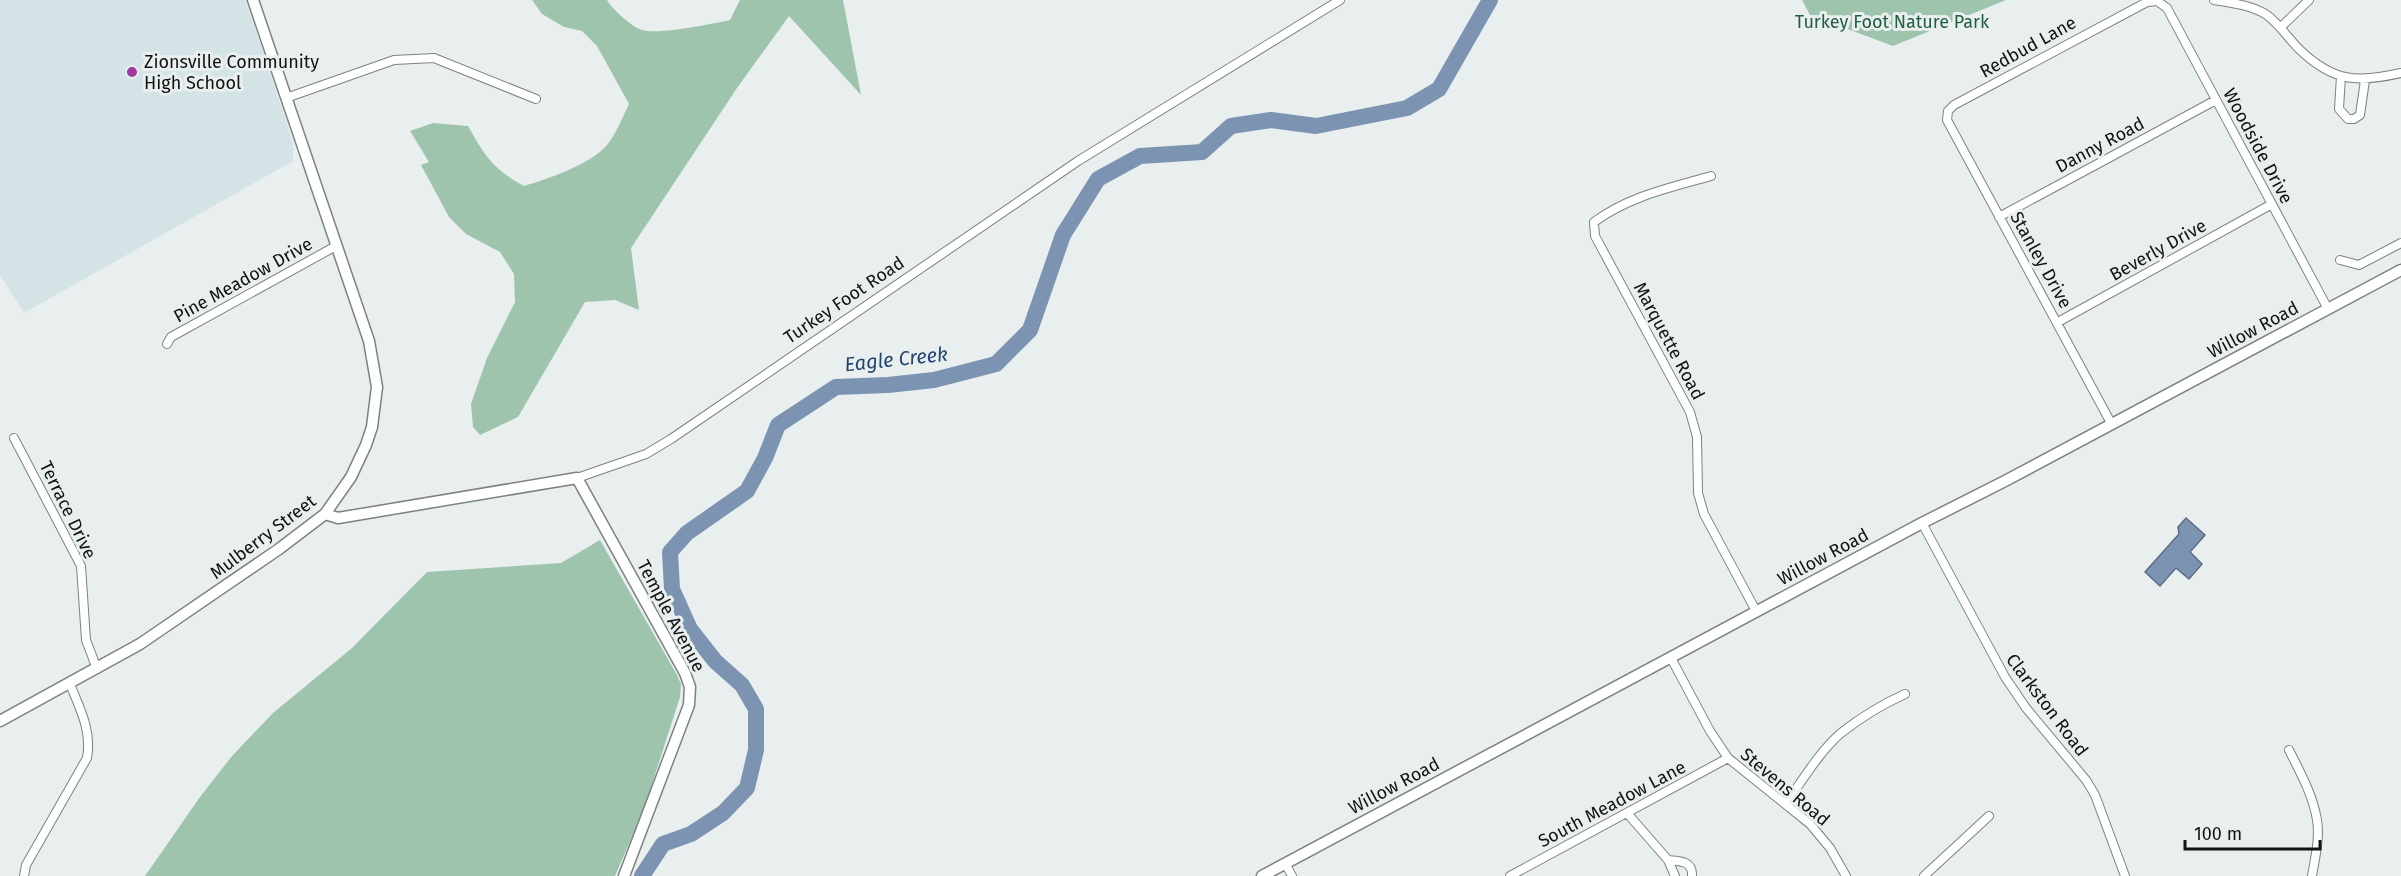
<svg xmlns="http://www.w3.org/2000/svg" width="2401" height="876" viewBox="0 0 2401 876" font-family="'Fira Sans',sans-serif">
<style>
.built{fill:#d4e4e6}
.green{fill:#9fc4ad}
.water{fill:#7c94b2;stroke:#5c6d83;stroke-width:1.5}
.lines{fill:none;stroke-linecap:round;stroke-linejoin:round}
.river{stroke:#7c94b2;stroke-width:16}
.street-casing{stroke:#7c8282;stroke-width:10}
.secondary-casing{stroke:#7c8282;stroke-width:13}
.street{stroke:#fff;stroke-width:8}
.secondary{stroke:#fff;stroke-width:10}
.poi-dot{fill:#9e399e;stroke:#e9efef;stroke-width:2}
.labels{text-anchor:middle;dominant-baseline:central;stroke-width:6;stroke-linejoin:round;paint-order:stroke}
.park-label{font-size:18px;fill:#215f3f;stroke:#e9efef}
.street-label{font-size:18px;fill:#111314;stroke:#e9efef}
.poi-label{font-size:18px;fill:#111314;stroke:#e9efef;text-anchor:start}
.water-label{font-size:20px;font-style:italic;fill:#244772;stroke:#e9efef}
</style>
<rect width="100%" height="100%" fill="#e9efef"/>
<path class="built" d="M0 0H245L262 48 293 143V161L24 313 0 275Z"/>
<path class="green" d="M532 0H607C612 9 632 27 642 30 659 35 711 24 730 20L740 0H843L861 95 789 16 737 88 631 248 639 310 615 300 585 302 518 417 480 435 473 427 471 404 487 358 515 302 514 274 500 252 466 234 449 217 421 165 429 162 410 131 433 123 468 126C485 156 493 169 524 186 548 179 591 164 607 145 616 134 623 116 629 104L597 46 582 31 564 27 542 14Z
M1802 0H2006L1893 46 1810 15Z
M600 540 677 675 681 684 680 697 644 809 615 876H145L200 797 232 756 273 713 352 648 427 572 561 563Z"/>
<path class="water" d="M2186 518 2205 535 2190 552 2202 564 2189 579 2176 568 2160 586 2145 572 2179 534 2178 527Z"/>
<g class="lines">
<path class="river" d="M642 876 663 844 691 834 723 813 747 788 756 750V709L742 685 715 661 690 629 672 589 670 552 687 533 747 491 765 458 778 425 836 387 888 385 934 380 996 364 1030 330 1063 235 1098 179 1140 156 1202 152 1231 126 1271 120 1316 126 1407 108 1439 89 1490 0"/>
<g class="street-casing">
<path id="street" d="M2214 0C2232 3 2251 5 2267 15 2280 25 2288 38 2299 49 2333 82 2357 83 2401 73
M2281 27 2309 0
M2341 76 2339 109 2348 119H2354L2360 115 2365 80
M286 98 394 60 434 58 536 99
M1711 176C1669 188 1630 196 1594 222L1595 236 1690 412 1697 437 1698 493 1704 514 1756 611
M1999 217 2216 100
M2340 260 2359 265 2401 243
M2058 322 2272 204
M167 344 171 337 336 246
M2111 423 1947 120 1948 111 1954 105 2147 2 2157 1 2167 8 2328 309
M14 438 81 566 86 640 97 669
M577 478 646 454 671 439 1078 161 1340 0
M1922 523 2005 677 2026 708 2086 780 2095 795 2125 876
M1671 658 1710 731 1728 758 1810 824 1830 848 1846 876
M2289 750C2300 772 2313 795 2317 820 2320 838 2315 858 2312 876
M1786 803C1803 780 1819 752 1841 733 1860 718 1883 704 1905 694
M1627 813 1668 860 1675 876
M1668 860C1680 861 1693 861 1692 876
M1285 863 1292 876
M24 876 26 865 87 758C92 731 80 709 70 684
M1510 876 1728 758
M1924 876 1989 816"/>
</g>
<g class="secondary-casing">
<path id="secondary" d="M325 514 338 518 577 478 685 673 690 687 689 705 624 876
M0 721 140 644 279 549 325 514 351 477 366 445 372 427 377 387 369 341 253 0
M1262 876 1922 523 2005 481 2401 270"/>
</g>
<use href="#street" class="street"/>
<use href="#secondary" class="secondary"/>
</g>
<circle class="poi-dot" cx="132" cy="72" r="6"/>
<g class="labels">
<g class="park-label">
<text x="1892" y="22">Turkey Foot Nature Park</text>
</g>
<g class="street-label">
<text transform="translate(2028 47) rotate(-29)">Redbud Lane</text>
<text transform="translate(2100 145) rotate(-28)">Danny Road</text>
<text transform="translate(2258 146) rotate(62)">Woodside Drive</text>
<text transform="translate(2158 250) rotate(-29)">Beverly Drive</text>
<text transform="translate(2041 260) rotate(61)">Stanley Drive</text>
<text transform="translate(243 280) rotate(-29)">Pine Meadow Drive</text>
<text transform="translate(844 300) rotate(-34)">Turkey Foot Road</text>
<text transform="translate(2253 330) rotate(-28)">Willow Road</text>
<text transform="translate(1669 341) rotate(62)">Marquette Road</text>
<text transform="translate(68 510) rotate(64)">Terrace Drive</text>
<text transform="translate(263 537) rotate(-37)">Mulberry Street</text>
<text transform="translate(1823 557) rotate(-28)">Willow Road</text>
<text transform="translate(671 616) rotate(62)">Temple Avenue</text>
<text transform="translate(2047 705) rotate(53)">Clarkston Road</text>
<text transform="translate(1394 786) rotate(-28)">Willow Road</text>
<text transform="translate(1785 787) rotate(40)">Stevens Road</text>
<text transform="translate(1612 804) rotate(-28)">South Meadow Lane</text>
</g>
<g class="poi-label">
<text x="144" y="62">Zionsville Community<tspan x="144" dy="21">High School</tspan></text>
</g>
<g class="water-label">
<text transform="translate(896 359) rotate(-6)">Eagle Creek</text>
</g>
</g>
<path d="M2185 840v9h135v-9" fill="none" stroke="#111314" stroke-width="3"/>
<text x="2194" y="840" font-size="18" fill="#111314" stroke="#e9efef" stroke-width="4.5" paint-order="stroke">100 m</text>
</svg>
